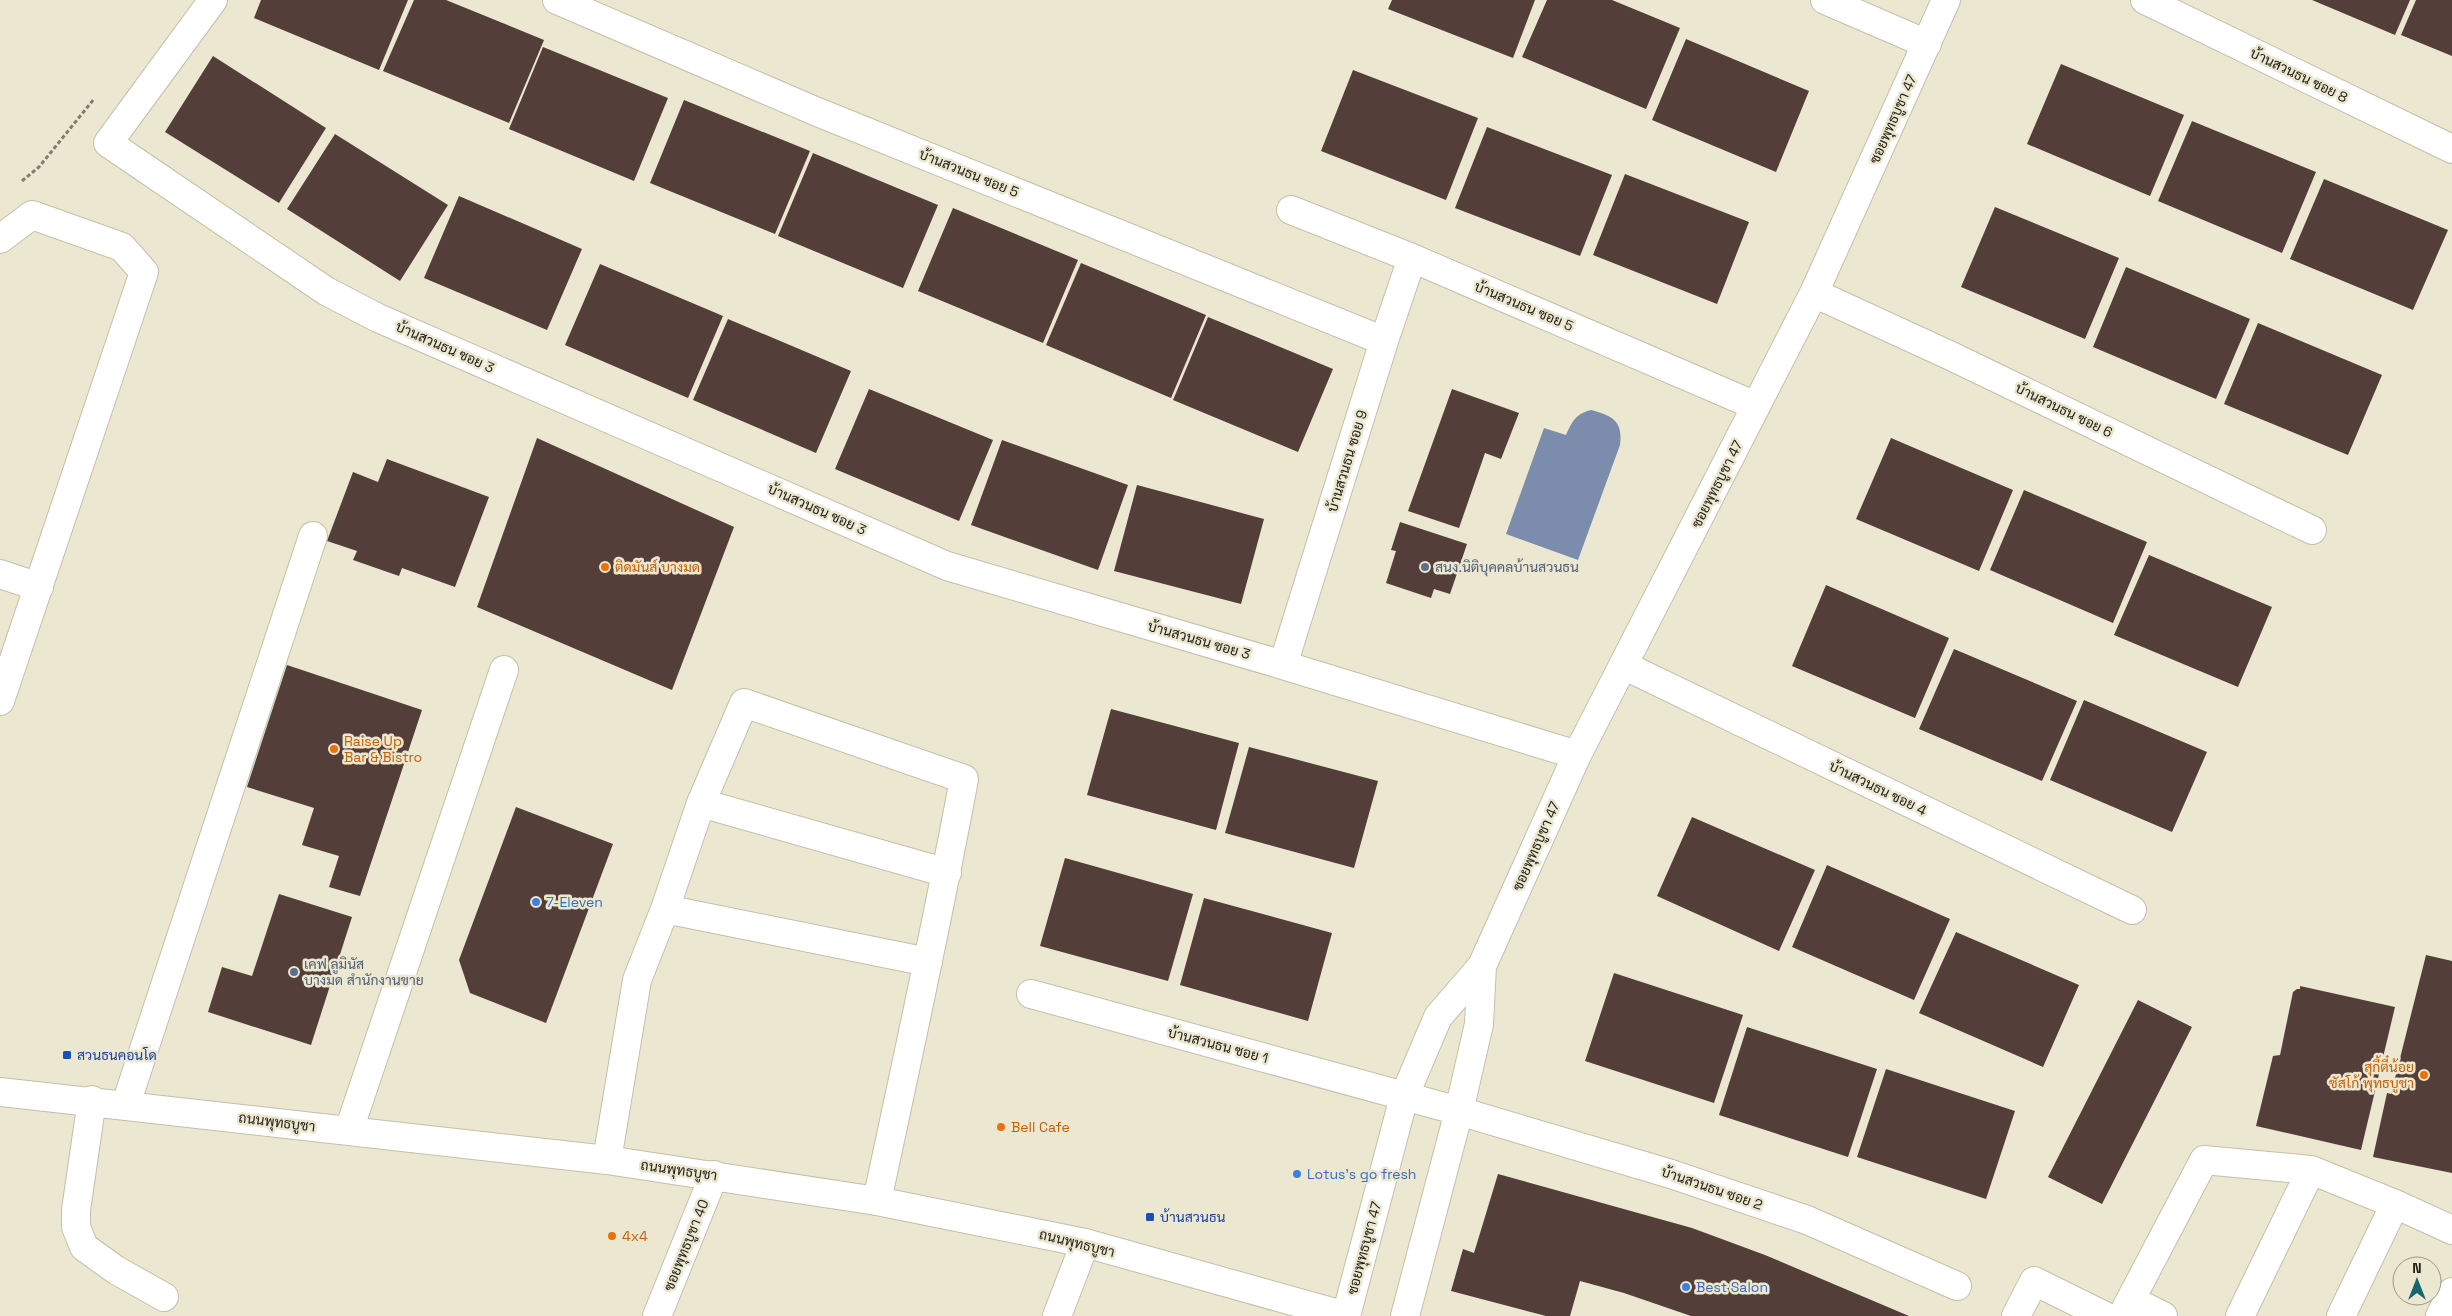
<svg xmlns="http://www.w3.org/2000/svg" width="2452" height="1316" viewBox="0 0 2452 1316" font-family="'Space Grotesk',Sarabun,sans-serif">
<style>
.water{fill:#7b8cad}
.building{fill:#533e39}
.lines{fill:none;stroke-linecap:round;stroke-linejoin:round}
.minor-casing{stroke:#c4bfa9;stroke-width:30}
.major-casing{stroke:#c4bfa9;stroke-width:30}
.path{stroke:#807d6e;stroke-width:3;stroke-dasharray:4 2.5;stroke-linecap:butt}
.minor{stroke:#fff;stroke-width:28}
.major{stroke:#fff;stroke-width:28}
.food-dot{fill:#e8710a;stroke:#ece7d0;stroke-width:2}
.service-dot{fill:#5c6f8a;stroke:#ece7d0;stroke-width:2}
.shop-dot{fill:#3f7fe0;stroke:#ece7d0;stroke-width:2}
.transit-dot{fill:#1a4fb4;stroke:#ece7d0;stroke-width:2}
.labels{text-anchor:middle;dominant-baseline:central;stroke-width:5;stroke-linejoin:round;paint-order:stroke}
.street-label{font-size:14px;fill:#232119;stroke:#ece7d0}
.food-label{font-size:14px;fill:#c56008;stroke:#ece7d0;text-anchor:start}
.service-label{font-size:14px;fill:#4e5e75;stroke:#ece7d0;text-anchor:start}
.shop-label{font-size:14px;fill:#366cbe;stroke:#ece7d0;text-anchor:start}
.transit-label{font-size:14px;fill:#164399;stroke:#ece7d0;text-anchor:start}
</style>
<rect width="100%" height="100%" fill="#ece7d0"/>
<path class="water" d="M1591 410C1613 416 1623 421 1620 445L1578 560 1506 534 1544 428 1566 435C1572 422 1575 414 1591 410Z"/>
<path class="building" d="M261 0H408L379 70 254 18Z
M414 0H446L544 40 509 123 383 71Z
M1392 0H1535L1513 58 1388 9Z
M1547 0H1612L1680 28 1646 109 1522 57Z
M2312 0H2410L2395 35Z
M2416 0H2452V56L2401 35Z
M1686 39 1809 91 1776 172 1652 120Z
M543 47 668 98 634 181 509 129Z
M213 56 326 128 279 203 165 132Z
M2061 64 2184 115 2150 196 2027 144Z
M1353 70 1478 118 1446 200 1321 151Z
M684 100 810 151 775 234 650 183Z
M2192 121 2316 172 2282 253 2158 201Z
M1487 127 1612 175 1580 256 1455 208Z
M335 134 448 205 400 281 287 209Z
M813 153 938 205 903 288 778 236Z
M1625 174 1749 222 1717 304 1593 255Z
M2324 179 2448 230 2413 310 2290 259Z
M459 196 582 249 547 330 424 278Z
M1995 207 2119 258 2085 339 1961 287Z
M953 208 1078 260 1043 343 918 291Z
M1081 263 1206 315 1171 398 1046 345Z
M600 264 723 316 688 398 565 345Z
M2126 267 2250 319 2216 399 2093 347Z
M1208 317 1333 369 1298 452 1173 400Z
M728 319 851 371 816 453 693 400Z
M2258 323 2382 375 2348 455 2224 404Z
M869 389 993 440 959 521 835 469Z
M1452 389 1519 413 1501 459 1485 453 1459 528 1408 511Z
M537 438 734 527 672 690 477 607Z
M1891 438 2013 490 1979 571 1856 519Z
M1002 440 1128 485 1098 570 971 525Z
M387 459 489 497 455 587 402 568 399 576 353 560 357 551 327 541 353 472 378 482Z
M1137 485 1264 519 1241 604 1114 571Z
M2024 490 2147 542 2113 623 1990 570Z
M1400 522 1467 544 1450 594 1434 589 1431 598 1386 583 1396 551 1391 550Z
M2149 555 2272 607 2238 687 2114 635Z
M1826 585 1949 638 1915 718 1792 666Z
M1954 649 2077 701 2042 781 1919 729Z
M287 665 422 710 360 896 329 887 339 856 302 845 314 808 247 787Z
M2084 700 2207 752 2172 832 2050 780Z
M1111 709 1239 743 1216 830 1087 795Z
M1249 747 1378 781 1354 868 1225 833Z
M516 807 613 844 546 1023 470 993 459 960Z
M1692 817 1815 870 1779 951 1657 896Z
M1065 858 1193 894 1168 981 1040 946Z
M1827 865 1950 919 1914 1000 1792 947Z
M279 894 352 917 311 1045 208 1012 222 967 252 976Z
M1204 898 1332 933 1308 1021 1180 985Z
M1956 932 2079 985 2043 1067 1919 1013Z
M2426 955 2452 961V1173L2373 1157 2387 1093 2391 1094Z
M1614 973 1743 1015 1714 1103 1585 1061Z
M2300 986 2395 1007 2361 1150 2256 1126 2273 1056 2280 1055 2293 992 2297 989H2300Z
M2138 1000 2192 1027 2102 1204 2048 1177Z
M1747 1027 1877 1069 1848 1157 1719 1115Z
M1886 1069 2015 1111 1986 1199 1857 1157Z
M1498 1174 1692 1228 1765 1255 1909 1316H1691L1624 1293 1580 1281 1570 1316H1546L1451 1291 1463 1249 1474 1253Z"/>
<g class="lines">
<g class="minor-casing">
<path id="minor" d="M213 0 108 143 326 291 378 318 947 566 1283 665 1577 755
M557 0 815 111 1384 341
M1825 0 1927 44
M2145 0 2452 149
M1291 210 1412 258 1756 406
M0 239 32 215 122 247 144 272 0 701
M1814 293 1951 356 2312 530
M0 574 39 587
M1283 665 1384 341 1412 258
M1625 666 2132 910
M701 803 947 873
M1031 994 1459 1111 1671 1174 1807 1220 1957 1286
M92 1100 76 1210V1227L84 1247 116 1270 164 1297
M126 1104 313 536
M349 1130 504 670
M607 1160 637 980 665 909
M877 1201C907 1060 938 920 964 779L744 703 701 803 665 909 928 962
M2131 1300 2163 1316
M657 1316 714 1175
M1057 1316 1085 1243
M1346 1316 1404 1097 1438 1017 1482 966 1577 755 1814 293 1946 0
M1405 1316 1459 1111 1479 1024 1482 966
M2016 1316 2034 1281 2105 1316
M2122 1316 2204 1160 2311 1170
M2240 1316 2311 1170 2395 1204
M2341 1316 2395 1204 2452 1230
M2440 1316 2452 1292"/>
</g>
<g class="major-casing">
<path id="major" d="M0 1092 607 1160 877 1201 1085 1243 1346 1316"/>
</g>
<path class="path" d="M22 181 39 167 94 99"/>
<use href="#minor" class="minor"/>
<use href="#major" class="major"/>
</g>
<g class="food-dot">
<circle cx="605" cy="567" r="5"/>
<circle cx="334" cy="749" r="5"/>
<circle cx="2424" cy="1075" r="5"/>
<circle cx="1001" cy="1127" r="5"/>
<circle cx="612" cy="1236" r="5"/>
</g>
<g class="service-dot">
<circle cx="1425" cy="567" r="5"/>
<circle cx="294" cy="972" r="5"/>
</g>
<g class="shop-dot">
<circle cx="536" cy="902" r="5"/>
<circle cx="1297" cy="1174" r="5"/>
<circle cx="1686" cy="1287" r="5"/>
</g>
<g class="transit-dot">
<rect x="62" y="1050" width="10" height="10" rx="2.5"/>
<rect x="1145" y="1212" width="10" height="10" rx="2.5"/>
</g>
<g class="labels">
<g class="street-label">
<text transform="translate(2299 75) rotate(26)">บ้านสวนธน ซอย 8</text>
<text transform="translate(1893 119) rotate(-66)">ซอยพุทธบูชา 47</text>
<text transform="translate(969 173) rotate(22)">บ้านสวนธน ซอย 5</text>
<text transform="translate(1524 306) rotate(23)">บ้านสวนธน ซอย 5</text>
<text transform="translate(445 347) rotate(24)">บ้านสวนธน ซอย 3</text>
<text transform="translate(2064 410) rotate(26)">บ้านสวนธน ซอย 6</text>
<text transform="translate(1347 461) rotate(-73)">บ้านสวนธน ซอย 9</text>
<text transform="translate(1717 484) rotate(-63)">ซอยพุทธบูชา 47</text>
<text transform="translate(817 509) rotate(24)">บ้านสวนธน ซอย 3</text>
<text transform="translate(1199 640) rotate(16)">บ้านสวนธน ซอย 3</text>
<text transform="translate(1878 788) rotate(26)">บ้านสวนธน ซอย 4</text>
<text transform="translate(1536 846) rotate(-66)">ซอยพุทธบูชา 47</text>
<text transform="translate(1218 1045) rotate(15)">บ้านสวนธน ซอย 1</text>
<text transform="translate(277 1122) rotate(7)">ถนนพุทธบูชา</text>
<text transform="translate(679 1170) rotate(8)">ถนนพุทธบูชา</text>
<text transform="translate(1712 1188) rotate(19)">บ้านสวนธน ซอย 2</text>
<text transform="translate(1077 1243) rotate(14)">ถนนพุทธบูชา</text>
<text transform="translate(686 1245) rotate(-68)">ซอยพุทธบูชา 40</text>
<text transform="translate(1364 1248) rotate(-75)">ซอยพุทธบูชา 47</text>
</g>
<g class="food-label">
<text x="615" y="567">ติดมันส์ บางมด</text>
<text x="344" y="741">Raise Up<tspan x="344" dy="16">Bar &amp; Bistro</tspan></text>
<text x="2414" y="1067" text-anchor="end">สุกี้ตี๋น้อย<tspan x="2414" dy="16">ซัสโก้ พุทธบูชา</tspan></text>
<text x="1011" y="1127">Bell Cafe</text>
<text x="622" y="1236">4x4</text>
</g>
<g class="service-label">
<text x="1435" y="567">สนง.นิติบุคคลบ้านสวนธน</text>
<text x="304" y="964">เคฟ ลูมินัส<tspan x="304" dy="16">บางมด สำนักงานขาย</tspan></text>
</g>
<g class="shop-label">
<text x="546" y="902">7-Eleven</text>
<text x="1307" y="1174">Lotus's go fresh</text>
<text x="1696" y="1287">Best Salon</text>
</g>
<g class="transit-label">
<text x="77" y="1055">สวนธนคอนโด</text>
<text x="1160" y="1217">บ้านสวนธน</text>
</g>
</g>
<g transform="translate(2417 1281)"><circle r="24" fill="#ece7d0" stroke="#9c9887"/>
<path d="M0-4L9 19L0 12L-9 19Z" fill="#17656d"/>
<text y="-8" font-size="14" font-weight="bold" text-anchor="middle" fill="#232119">N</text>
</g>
</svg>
